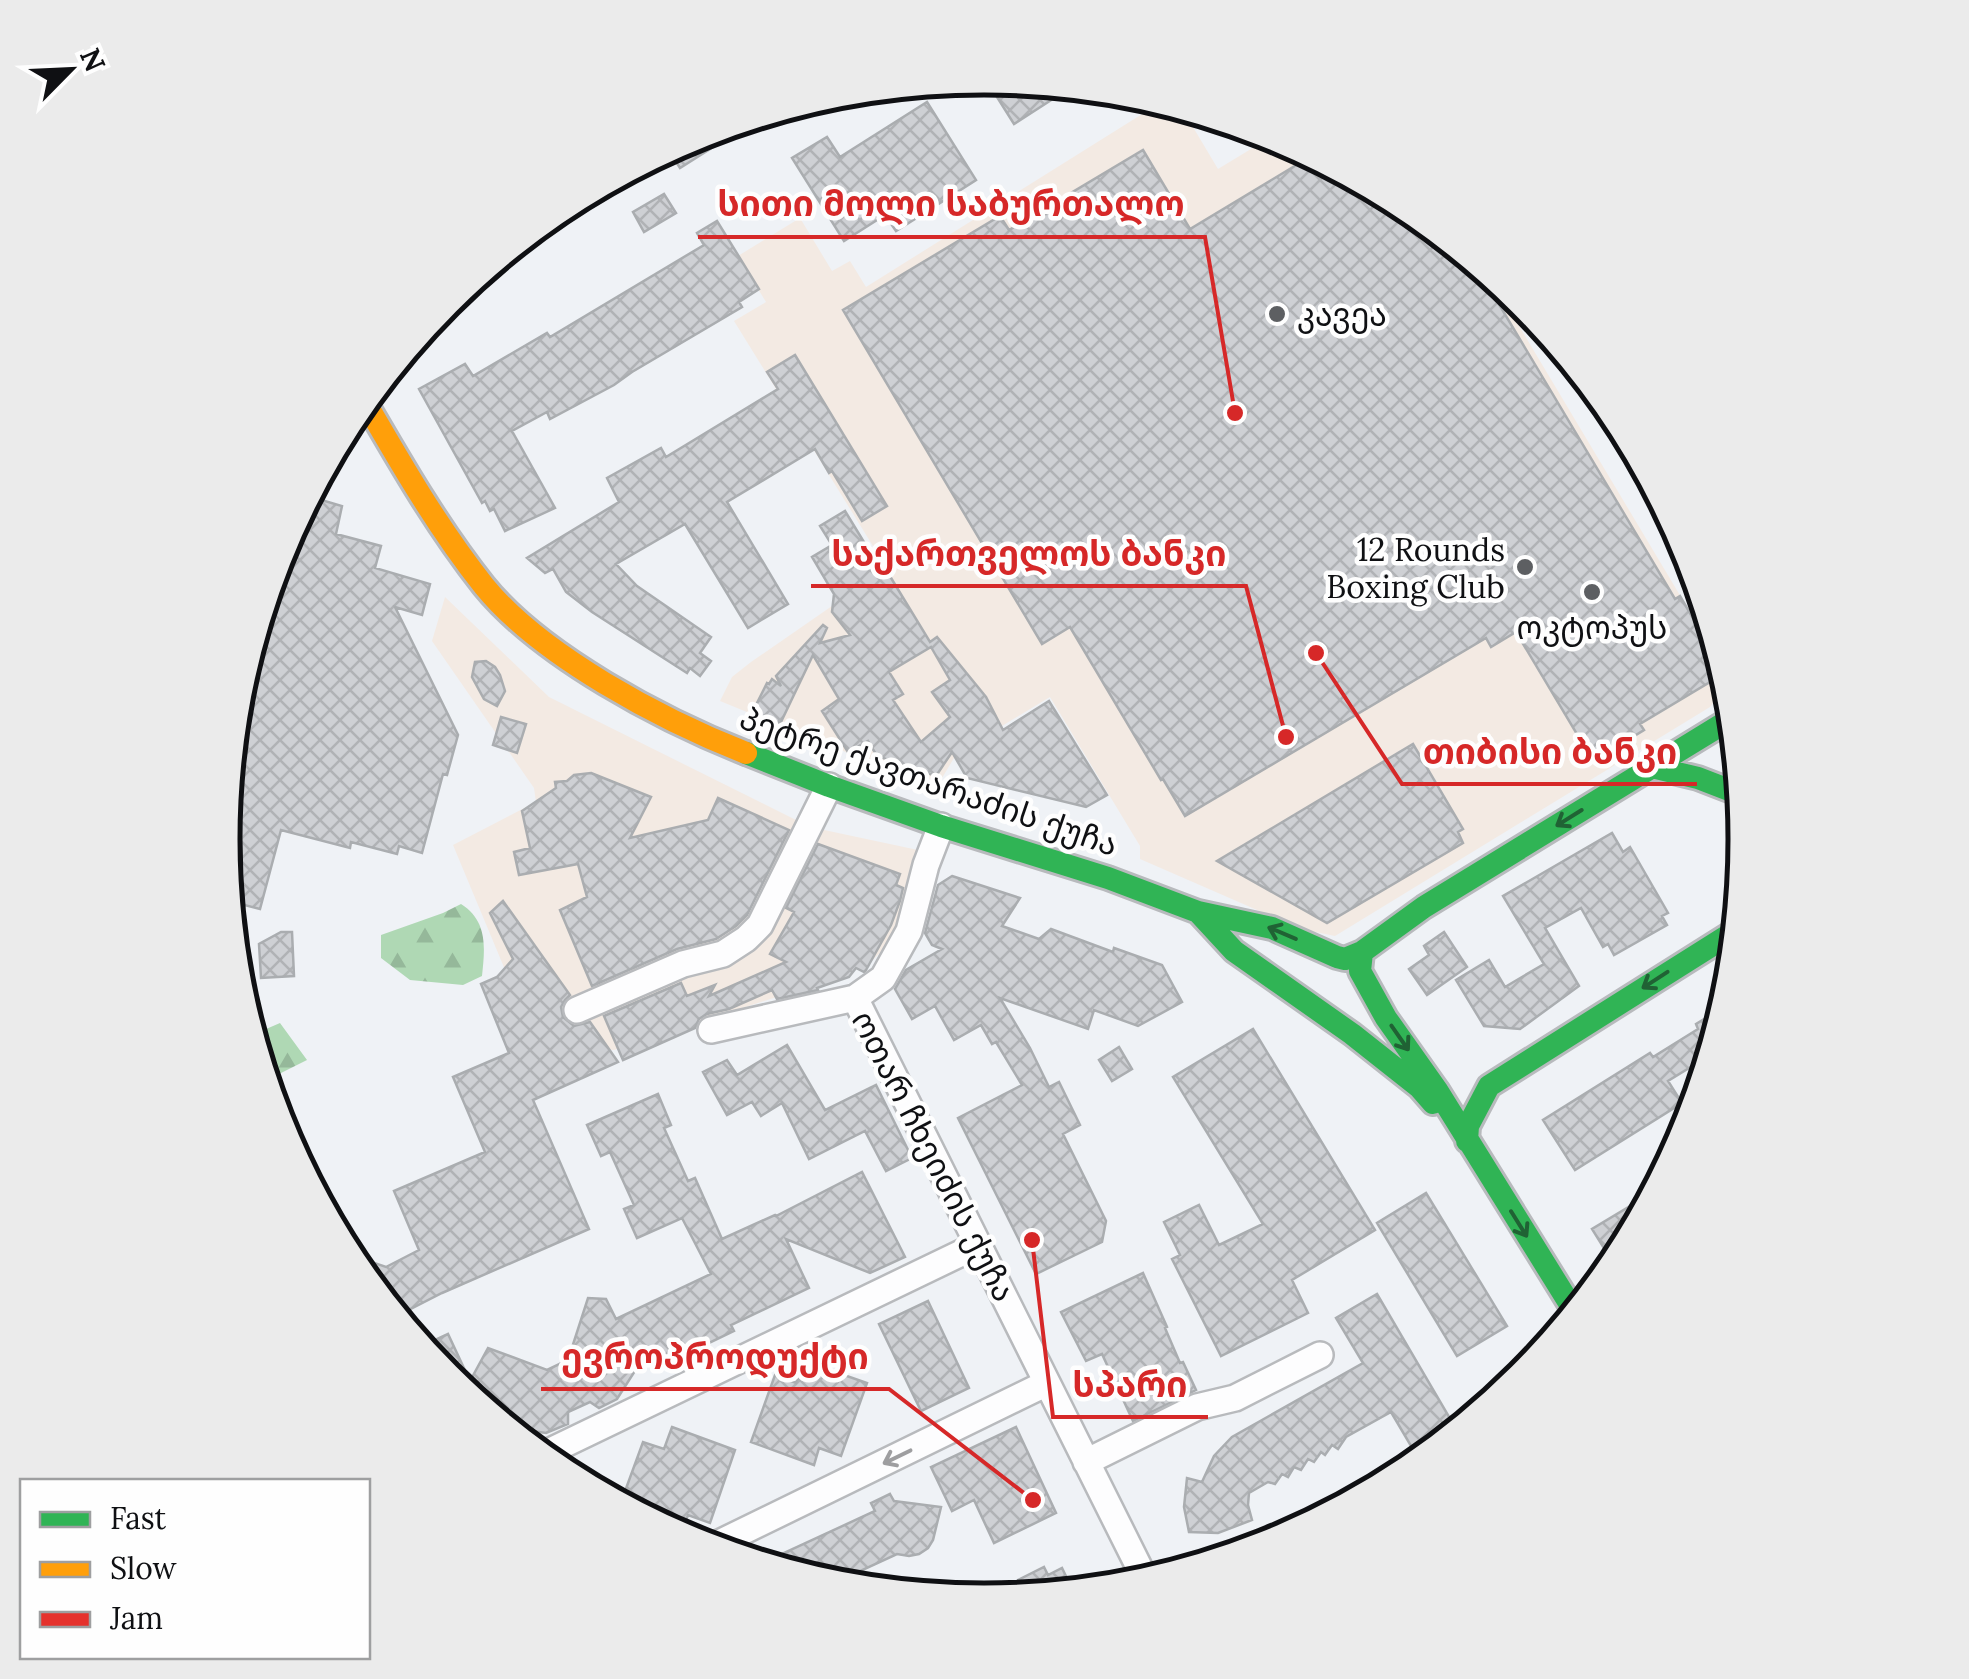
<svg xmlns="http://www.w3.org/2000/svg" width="1969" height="1679" viewBox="0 0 1969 1679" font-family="Lora,'Noto Sans Georgian',serif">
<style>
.commercial{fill:#f3eae3}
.forest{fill:url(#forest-firs)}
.building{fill:url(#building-cross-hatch);stroke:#aaadb0;stroke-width:2.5;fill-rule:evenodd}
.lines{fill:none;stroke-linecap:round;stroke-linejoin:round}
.street-casing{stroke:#b8babd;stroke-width:30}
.fast-casing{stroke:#b8babd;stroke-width:28}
.slow-casing{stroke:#b8babd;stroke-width:28}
.jam-casing{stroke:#b8babd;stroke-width:28}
.street{stroke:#fdfdfe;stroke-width:25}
.fast{stroke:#30b455;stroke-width:22}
.slow{stroke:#ff9f0a;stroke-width:22}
.jam{stroke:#e5322d;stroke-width:22}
.oneway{stroke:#206234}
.oneway2{stroke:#9e9ea0}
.poi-dot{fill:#5d5f62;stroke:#fefefe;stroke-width:4}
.labels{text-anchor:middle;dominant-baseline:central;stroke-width:9;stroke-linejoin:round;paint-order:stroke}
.poi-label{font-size:32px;fill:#0f1013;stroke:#fefefe;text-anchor:start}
.street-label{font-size:32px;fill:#0f1013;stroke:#fefefe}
.rim{fill:none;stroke:#0f1013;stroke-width:5}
.leader{fill:none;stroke:#d62828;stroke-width:4}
.callout-dot{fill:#d62828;stroke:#fefefe;stroke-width:4}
.callout-label{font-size:35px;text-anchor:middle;font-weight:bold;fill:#d62828;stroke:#fefefe;stroke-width:9;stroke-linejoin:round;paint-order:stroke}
</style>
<defs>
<pattern id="forest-firs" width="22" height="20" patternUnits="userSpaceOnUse" patternTransform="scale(2.5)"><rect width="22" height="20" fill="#afd8b4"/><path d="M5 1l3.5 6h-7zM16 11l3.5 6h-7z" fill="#95b89a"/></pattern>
<pattern id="building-cross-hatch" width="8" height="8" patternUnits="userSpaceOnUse" patternTransform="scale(2.5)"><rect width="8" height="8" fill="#ced0d4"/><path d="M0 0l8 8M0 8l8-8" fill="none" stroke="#b0b2b5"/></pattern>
</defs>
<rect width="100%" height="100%" fill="#eff2f6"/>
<path class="commercial" d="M1163 101 1181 107 1218 169 1274 135 1277 136 1408 206 1485 269 1727 674V686L1710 707 1335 936 1301 929 1140 859V846L1050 697 957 753 939 783 848 753 720 701 732 677 751 662 832 606 889 572 734 321 766 302 738 256 800 218 832 271 850 261 866 287Z
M445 597 549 697 810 827 932 853 905 927 870 963 841 976 614 1050 590 1048 531 1032 453 845 536 802 534 788 432 641Z"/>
<path class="forest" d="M461 904C488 921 485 948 482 976L463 985 410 980 381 958V935L443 913Z
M280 1023 307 1060 265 1081 252 1035Z"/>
<path class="building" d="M985 78 1073 86 1014 124Z
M927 102 976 180 896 231 885 215 844 241 792 158 827 137 840 157Z
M746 120 748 125 680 168 668 149 693 135Z
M1143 150 1190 229 1313 155 1408 206 1472 259 1675 599 1680 596 1725 673 1640 724 1644 730 1593 761 1516 632 1491 647 1486 638 1185 816 1163 779 1161 780 1070 627 1042 644 843 310 1000 216 1009 230Z
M664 194 676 213 644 232 633 212Z
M717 221 759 289 739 302 742 307 632 372 614 385 550 419 547 412 512 431 555 508 505 531 494 509 490 511 485 501 482 503 419 389 465 364 473 376 547 333 550 337 704 245 697 233Z
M795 355 887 506 862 521 832 471 829 473 815 449 727 502 788 604 748 628 685 524 616 564 637 586 711 637 700 653 711 661 700 676 690 668 687 673 592 612 566 592 553 569 545 573 527 558 619 502 607 478 661 448 666 457 778 389 767 372Z
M308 496 342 506 336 534 381 546 375 568 430 584 422 615 395 607 458 735 447 775 443 774 422 853 399 846 397 854 351 842 350 848 281 830 260 909 229 901 222 839 237 690 281 547Z
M845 511 884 575 888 573 930 642 937 637 986 697 1003 730 1049 701 1107 795 1086 807 967 778 952 752 936 776 877 756 868 741 848 752 822 711 839 699 813 655 780 724 753 711 767 683 769 684 772 679 781 686 776 676 823 625 827 628 820 643 850 635 832 612 834 594 812 557 832 545 820 526ZM931 647 950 680 932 692 950 717 921 742 893 700 903 694 889 672Z
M486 661 495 667 500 675 505 691 497 706 484 699 472 677 475 662Z
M501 717 526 724 517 753 493 745Z
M1413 744 1463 829 1458 832 1463 843 1327 923 1217 861Z
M591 773 651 797 630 838 708 820 718 798 789 830 747 915 736 926 716 939 677 949 592 986 560 910 587 897 578 864 519 875 514 852 530 848 522 811 556 788 555 782 567 781 574 775Z
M1612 833 1623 852 1630 847 1668 913 1662 916 1667 925 1614 955 1608 944 1603 947 1581 908 1545 928 1579 986 1520 1029 1484 1026 1456 980 1489 960 1505 987 1544 964 1503 896Z
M818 844 900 874 896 885 903 888 900 901 891 925 866 970 864 972 856 968 849 977 817 988 818 990 777 999 772 990 729 1009 707 1014 699 1019 695 1028 623 1060 604 1016 681 983 687 996 715 985 709 996 786 962 770 954 794 912 786 908Z
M952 876 1020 898 1002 926 1039 939 1051 929 1113 952 1114 948 1162 965 1182 1002 1138 1026 1094 1010 1088 1029 1000 998 1030 1048 1049 1087 1059 1082 1080 1125 1063 1134 1106 1221 1102 1242 1036 1274 958 1118 1022 1085 996 1042 992 1044 981 1025 954 1040 935 1006 912 1019 895 989 906 970 942 949 932 945 925 933 938 885Z
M503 901 570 995 565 1000 561 1007 563 1017 574 1026 590 1022 618 1062 533 1100 589 1229 442 1293 395 1317 351 1262 345 1253 386 1267 419 1250 394 1191 485 1152 453 1077 509 1053 481 984 497 977 513 959 490 913Z
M281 932H292L294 976 261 978 259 944Z
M1444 932 1467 967 1427 995 1409 969 1429 955 1424 946Z
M1727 1005 1712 1054 1668 1081 1682 1103 1575 1170 1543 1120 1650 1053 1653 1057 1698 1029 1696 1024Z
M1253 1029 1375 1230 1292 1280 1308 1313 1221 1356 1172 1259 1180 1255 1164 1222 1199 1205 1219 1245 1263 1224 1173 1077Z
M787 1045 825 1110 876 1085 912 1158 886 1171 865 1131 809 1159 782 1103 761 1116 752 1102 727 1115 703 1072 727 1060 737 1075Z
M1119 1047 1132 1069 1112 1081 1099 1060Z
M658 1094 671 1125 664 1128 688 1181 695 1178 722 1239 775 1215 776 1216 862 1172 905 1257 870 1273 786 1239 809 1288 731 1325 734 1331 655 1369 647 1352 617 1399 599 1408 590 1402 568 1412V1424L546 1433 505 1427 445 1378 433 1362 424 1345 448 1334 470 1381 488 1348 547 1370 568 1360 588 1298 606 1299 616 1319 711 1274 682 1218 637 1238 624 1209 634 1205 610 1152 601 1156 587 1125Z
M1657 1190 1618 1263 1615 1266 1592 1229Z
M1426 1193 1507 1326 1457 1356 1377 1223Z
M1143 1273 1167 1327 1165 1328 1180 1363 1183 1362 1196 1390 1133 1421 1102 1354 1086 1361 1061 1312Z
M1377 1294 1455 1427 1414 1451 1391 1412 1346 1437 1338 1449 1332 1445 1325 1455 1321 1452 1314 1462 1308 1459 1301 1470 1294 1467 1288 1477 1282 1474 1275 1484 1268 1482 1249 1493 1248 1505 1252 1520 1218 1533 1189 1532 1184 1507 1187 1478 1202 1482 1214 1456 1232 1437 1363 1363 1336 1318Z
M928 1301 969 1388 921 1411 879 1324Z
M804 1361 867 1383 841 1456 819 1448 814 1465 751 1442 775 1375 796 1383Z
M672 1427 735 1450 710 1523 688 1515 682 1531 647 1519 620 1505 643 1442 664 1449Z
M1016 1427 1056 1513 994 1543 974 1500 952 1511 931 1467Z
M890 1494 894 1501 941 1507 933 1540 928 1548 919 1554 909 1556 897 1554 830 1585 760 1564 875 1511 871 1503Z
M1044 1567 1048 1575 1062 1568 1074 1593 1002 1600 1022 1588 1018 1580Z"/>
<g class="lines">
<g class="street-casing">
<path id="street" d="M855 998 1147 1583
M577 1010 683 964 723 954 746 939 760 925 829 786
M711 1030 855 998 883 978 909 931 926 865 941 826
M540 1456 978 1245
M1086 1462 1197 1407 1235 1398 1320 1355
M709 1548 1047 1383"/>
</g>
<g class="fast-casing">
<path id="fast" d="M746 753 829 786 941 826 1108 878 1198 912 1272 928 1337 957 1345 959 1362 952
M1652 767 1698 778 1742 795
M1198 912 1234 951 1352 1034 1419 1087 1433 1103
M1467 1141 1468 1126 1489 1086 1738 929
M1576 1314 1437 1090 1386 1018 1360 971 1362 952 1424 907 1734 717"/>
</g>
<g class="slow-casing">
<path id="slow" d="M364 400C401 464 438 528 484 586 541 656 662 720 746 753"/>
</g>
<g class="jam-casing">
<path id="jam" d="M1592 384 1661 497"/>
</g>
<use href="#street" class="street"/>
<use href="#fast" class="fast"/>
<use href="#slow" class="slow"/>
<use href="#jam" class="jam"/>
</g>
<defs><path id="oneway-shaft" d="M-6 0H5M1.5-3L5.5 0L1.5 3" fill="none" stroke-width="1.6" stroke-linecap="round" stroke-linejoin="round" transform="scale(2.5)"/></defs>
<g class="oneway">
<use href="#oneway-shaft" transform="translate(1569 818) rotate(148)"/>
<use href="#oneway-shaft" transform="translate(1282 933) rotate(-157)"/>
<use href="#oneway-shaft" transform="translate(1655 980) rotate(147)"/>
<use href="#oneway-shaft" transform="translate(1400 1038) rotate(55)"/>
<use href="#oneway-shaft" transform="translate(1519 1224) rotate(58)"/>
</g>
<use class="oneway2" href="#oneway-shaft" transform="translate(897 1457) rotate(154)"/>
<g class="poi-dot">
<circle cx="1277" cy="314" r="10"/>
<circle cx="1525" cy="567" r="10"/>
<circle cx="1592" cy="592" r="10"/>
</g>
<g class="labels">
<g class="poi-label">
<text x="1297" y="314">კავეა</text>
<text x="1505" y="549" text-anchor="end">12 Rounds<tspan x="1505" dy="37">Boxing Club</tspan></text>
<text x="1592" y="627" text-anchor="middle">ოკტოპუს</text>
</g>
<g class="street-label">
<text transform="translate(929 781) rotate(19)">პეტრე ქავთარაძის ქუჩა</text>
<text transform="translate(934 1156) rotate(63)">ოთარ ჩხეიძის ქუჩა</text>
</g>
</g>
<path d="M0 0H1969V1679H0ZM240 839a744 744 0 1 1 1488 0a744 744 0 1 1-1488 0Z" fill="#ebebeb" fill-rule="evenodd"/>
<path class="rim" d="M240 839a744 744 0 1 1 1488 0a744 744 0 1 1-1488 0Z"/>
<path class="leader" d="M1235 413L1205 237H698M1286 737L1246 586H811M1316 653L1402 784H1697M1033 1500L889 1389H541M1032 1240L1053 1417H1208"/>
<g class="callout-dot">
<circle cx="1235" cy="413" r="10"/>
<circle cx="1286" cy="737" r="10"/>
<circle cx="1316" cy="653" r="10"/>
<circle cx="1033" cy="1500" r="10"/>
<circle cx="1032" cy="1240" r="10"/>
</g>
<g class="callout-label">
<text x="951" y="216">სითი მოლი საბურთალო</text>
<text x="1029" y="566">საქართველოს ბანკი</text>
<text x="1550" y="764">თიბისი ბანკი</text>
<text x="715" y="1369">ევროპროდუქტი</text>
<text x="1130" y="1397">სპარი</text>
</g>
<rect x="20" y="1479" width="350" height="180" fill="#fefefe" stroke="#9e9fa0" stroke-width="2.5"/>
<rect x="40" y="1512" width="50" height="15" fill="#30b455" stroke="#9e9fa0" stroke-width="2.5"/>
<text x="110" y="1529" font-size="30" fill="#0f1013">Fast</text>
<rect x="40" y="1562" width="50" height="15" fill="#ff9f0a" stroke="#9e9fa0" stroke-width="2.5"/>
<text x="110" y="1579" font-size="30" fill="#0f1013">Slow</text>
<rect x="40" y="1612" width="50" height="15" fill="#e5322d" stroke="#9e9fa0" stroke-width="2.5"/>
<text x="110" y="1629" font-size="30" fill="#0f1013">Jam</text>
<g transform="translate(70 70) rotate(66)" stroke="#fefefe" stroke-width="8" paint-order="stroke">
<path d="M0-8L18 38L0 25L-18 38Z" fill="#0f1013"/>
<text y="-15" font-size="28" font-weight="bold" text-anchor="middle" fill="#0f1013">N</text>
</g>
</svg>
